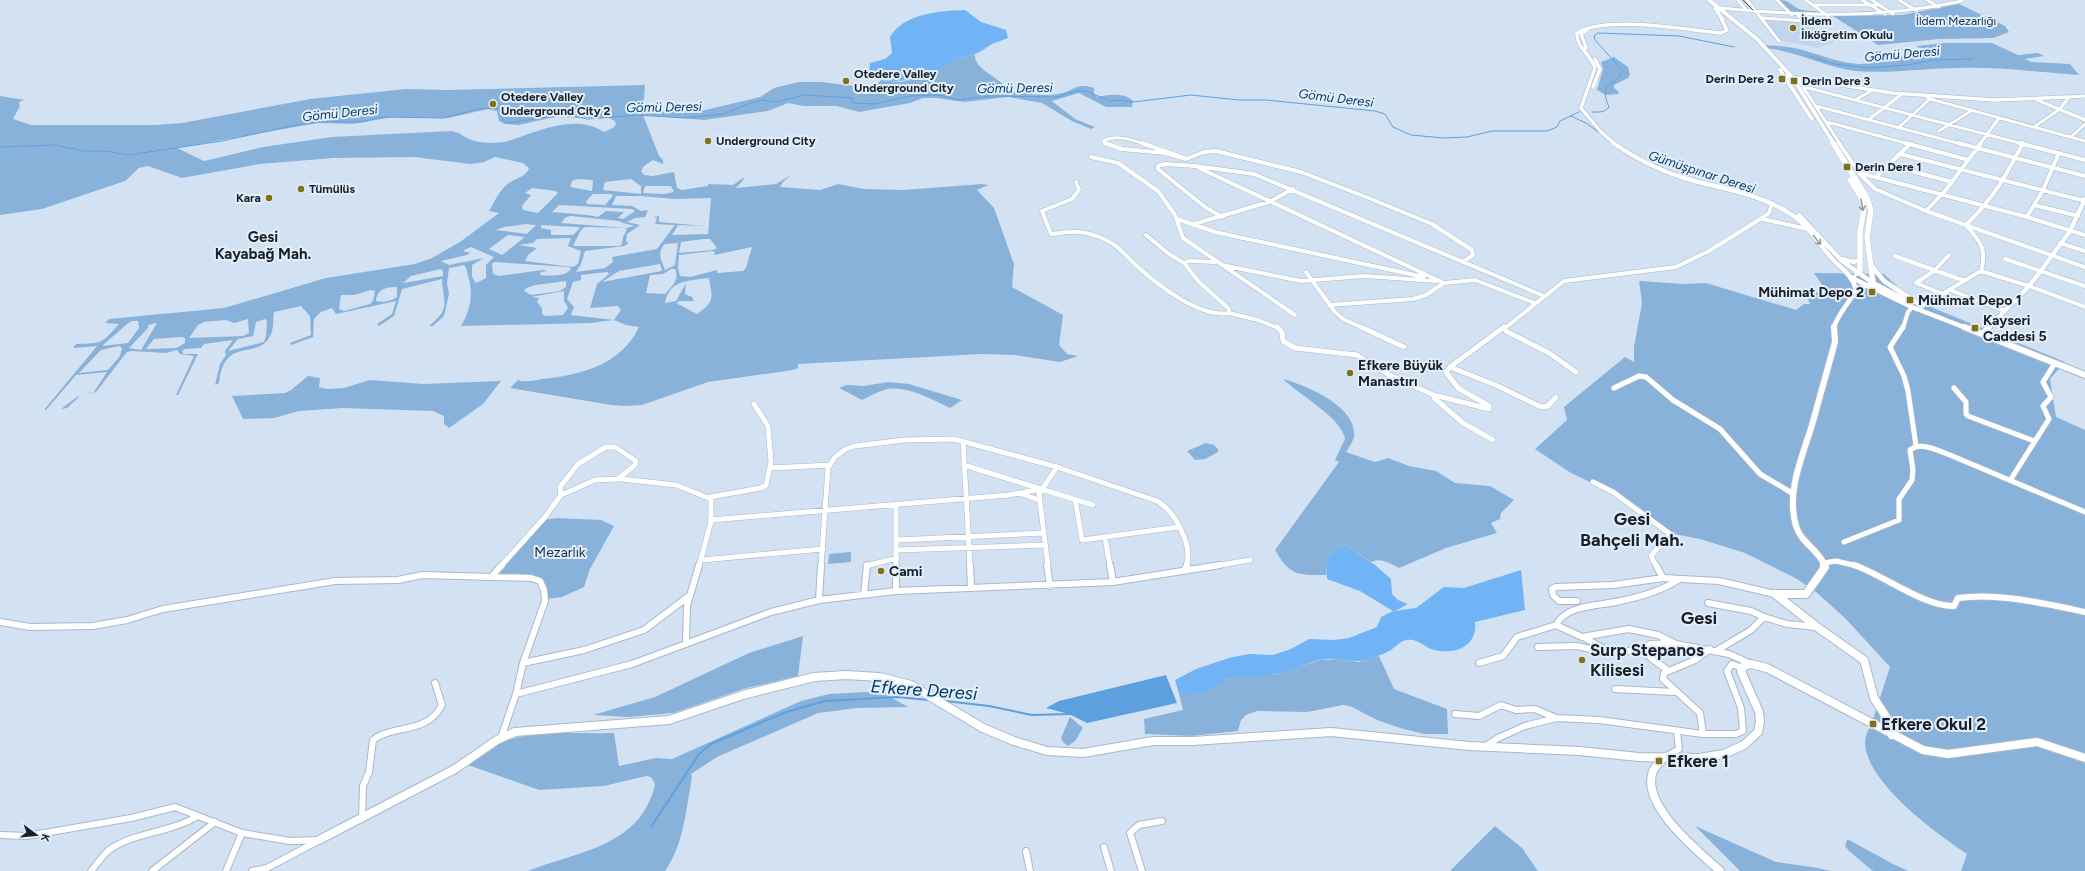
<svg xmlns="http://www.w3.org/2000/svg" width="2085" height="871" viewBox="0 0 2085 871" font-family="Figtree,sans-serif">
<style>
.built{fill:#c1d6ec}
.green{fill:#89b2db;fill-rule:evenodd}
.forest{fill:#70b4f5}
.water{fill:#5da0e0}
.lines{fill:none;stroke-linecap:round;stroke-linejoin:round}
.stream-far1{stroke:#5da0e0;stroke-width:1}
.stream{stroke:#5da0e0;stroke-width:2}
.minor-far3-casing{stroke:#a9b8c8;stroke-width:4}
.minor-far2-casing{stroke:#a9b8c8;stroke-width:5}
.minor-far1-casing{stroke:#a9b8c8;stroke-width:6}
.minor-casing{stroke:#a9b8c8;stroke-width:8}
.tertiary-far3-casing{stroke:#a9b8c8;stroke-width:4.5}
.tertiary-far2-casing{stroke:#a9b8c8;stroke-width:5.5}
.tertiary-far1-casing{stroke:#a9b8c8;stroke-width:8}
.tertiary-casing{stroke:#a9b8c8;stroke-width:10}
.secondary-far1-casing{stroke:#a9b8c8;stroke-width:5}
.secondary-casing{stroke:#a9b8c8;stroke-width:6}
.minor-far3{stroke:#fff;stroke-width:3}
.minor-far2{stroke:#fff;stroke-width:4}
.minor-far1{stroke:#fff;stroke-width:5}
.minor{stroke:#fff;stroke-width:6}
.tertiary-far3{stroke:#fff;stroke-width:3.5}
.tertiary-far2{stroke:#fff;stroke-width:4.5}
.tertiary-far1{stroke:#fff;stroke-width:6}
.tertiary{stroke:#fff;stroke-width:8}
.secondary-far1{stroke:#fff;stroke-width:4}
.secondary{stroke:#fff;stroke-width:5.5}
.tram{stroke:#434b54;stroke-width:1}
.oneway{stroke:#989b9d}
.poi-dot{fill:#817111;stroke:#e2eefc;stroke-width:1.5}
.labels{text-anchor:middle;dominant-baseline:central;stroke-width:4;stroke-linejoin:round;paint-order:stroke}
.far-poi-label{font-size:12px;font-weight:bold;fill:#1a2026;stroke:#e2eefc;text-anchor:start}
.far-park-label{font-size:12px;fill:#112e48;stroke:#e2eefc}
.far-water-label{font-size:13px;font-style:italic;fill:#00355e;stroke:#e2eefc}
.poi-label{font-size:14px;font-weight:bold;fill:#1a2026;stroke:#e2eefc;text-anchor:start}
.park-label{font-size:14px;fill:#112e48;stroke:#e2eefc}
.far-district-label{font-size:15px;font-weight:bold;fill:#1a2026;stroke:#e2eefc}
.near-poi-label{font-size:17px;font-weight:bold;fill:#1a2026;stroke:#e2eefc;text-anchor:start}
.district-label{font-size:18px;font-weight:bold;fill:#1a2026;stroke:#e2eefc}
.near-water-label{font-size:18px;font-style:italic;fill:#00355e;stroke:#e2eefc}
</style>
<rect width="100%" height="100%" fill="#d2e2f2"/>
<path class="built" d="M1764 19 1808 22 1821 35 1838 40 1818 48 1779 40Z"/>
<path class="green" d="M1779 0C1789 0 1791 5 1799 9 1808 13 1816 8 1824 15L1792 13Z
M1959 4 2005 26 2009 32 1993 38 1939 39 1878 45 1833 16 1902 15Z
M1946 43H1992L2018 55 2038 53 2044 56 2025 59 2031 62 2070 64 2079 75C2039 72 1999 67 1960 68 1925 68 1891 74 1856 71 1824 67 1797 51 1765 48L1761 45C1777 46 1790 46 1806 51 1824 56 1839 63 1859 64 1881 64 1903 55 1924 50L1916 46Z
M975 54C973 70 1001 77 1008 91 1024 93 1043 97 1058 94 1075 92 1074 82 1094 88V93L1097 97C1108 95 1124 92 1133 101L1132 107H1106L1079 93 1052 101 1075 119 1095 127 1091 129 1072 121 1042 103 1008 97 964 102 937 98H923L910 103 859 112 837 106H804L788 103 768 111 704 120 643 115 659 156 663 160V164L653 160 644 166 641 171 644 175 653 176 674 172 677 188 682 190 708 186V184L733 185 743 178H745L736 188 776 184 791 175 783 182 780 187 820 190 838 184 864 189 903 190 982 184 988 185 977 190 994 208 1014 264 1012 287 1063 315 1059 345 1067 354 1078 356 1060 362 1014 355 981 354 798 364V368L793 370 708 382 642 405 626 406 611 405 510 388 518 380C524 383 535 380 542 379 581 375 621 365 639 327L626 325 614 320 591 323 461 326C470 311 474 294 468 276 467 272 467 268 464 265L449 268 447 283 449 294 444 316 433 326H429C452 307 443 304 442 279L402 289 394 316 379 326 377 324 392 314 396 301 336 314 332 308 321 312 314 319 313 337 291 345 290 343 311 335 310 316 301 306 274 312C273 319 274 330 270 336 258 361 224 335 219 383L215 385 220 364 226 355 225 351 233 340 204 344 201 348 184 349 182 352 184 354H198L178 395H176L194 356 180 354 177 350 166 353 132 351 127 352 96 392 80 396 67 408 61 409 77 397 94 392 107 372 76 375 46 410H44L97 346 73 348 76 344C103 343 101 344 119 324L105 323 109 319 224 308 326 278 415 264 432 258 460 242 499 213 489 211C495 201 500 189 509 183 516 178 526 177 529 168L523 163 495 157 484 162 471 164 414 157 333 158 260 164 182 178 148 166 139 168 125 181 42 209 0 215V96L25 100 19 102 20 106 13 119 31 125H156L182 123 310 99 406 89 446 90 645 85 643 111 693 113 760 97 774 88 799 82H821L878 89 877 84 881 80 900 82 922 78 956 59ZM488 109 497 111 499 121 505 124 519 125 554 117 609 118 615 121 616 124 613 128 604 132C575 112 534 133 505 142 493 143 480 144 469 139 460 135 462 133 451 131L332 137 263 147 204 161 177 148 318 123 352 124 393 117 448 118ZM577 179 593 180 592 191 570 187 572 181ZM631 179 641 186V194L603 190 605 182ZM645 186H671L674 192 664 194 643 193ZM532 188 555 191 558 193 538 213 523 210 522 206 531 195 525 193ZM593 194H611L613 196 605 205 587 204 586 201ZM616 196H641L674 199 711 198 708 234 672 235 678 225 705 226 659 222V216L654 217 657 218 655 224 675 225 657 249 612 257 613 262 605 268 576 272 581 264 585 251 624 246 628 244 626 240 627 234 640 225 627 222 635 218 645 217 648 210 641 211 632 206 612 205ZM559 205 632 209 635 211 623 219 618 218 624 212 606 211 598 217 587 215 552 212ZM571 216 619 221 623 223 635 226 626 228 561 223 566 217ZM526 224 536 225 527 234 496 230 504 227ZM541 225 577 227 580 228 573 235H551V230L541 228ZM585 227 625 228 627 230 623 237 622 244 619 246H573L581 230ZM508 235 525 237 502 255 489 249ZM571 238 568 246 581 251 578 264 573 267 525 261 528 255 537 248 519 245 533 243 537 239ZM703 239H710L717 248 713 250 679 253 681 242ZM678 243 675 265 665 270C662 260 656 253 665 244ZM471 247 494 257 486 265V278L476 283 472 277V265L484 258 449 265 441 261 467 255 470 252H465L464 250ZM752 247 746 268 743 271 717 273V270L690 277 680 276 678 268 679 255 712 251 715 252 714 255 719 254ZM494 262 569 267 571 269C566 277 549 276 540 275L541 272 548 271 543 270 499 276 493 274 492 264ZM660 264 662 271 602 282 619 271ZM441 269 443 271V276L403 283 411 276ZM671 269H675C680 280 672 286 665 294L646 293 650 275 663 274ZM607 272 609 274 597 284 590 308 618 306 621 310 614 320 571 315 574 307 567 299 573 282 581 280V275ZM707 278 709 279C713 299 714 302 697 314L676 303 680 301H694L692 297 685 294 686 283 676 301 665 303C669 280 688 281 707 278ZM566 281V287L560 291 531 295 524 291 526 288 536 285ZM397 287V297C392 301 382 303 376 301 377 289 386 287 397 287ZM371 290 375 291 373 301 370 304 344 311 339 309 341 295H354ZM564 291V301L568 308 563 315 545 316 542 314V308L537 302 539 298 531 297ZM248 319 249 333 243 336 189 338 198 325 204 322 226 320 234 323ZM265 319 267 321 266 336 264 342 228 351 238 339 253 336 256 322ZM132 321H138L139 328 128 343 102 346 127 324ZM157 323 141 350 129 348 148 328V325ZM181 337 185 338V343L176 348 146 349 154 339ZM119 346 122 348 120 356 108 370 79 373 101 350Z
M1614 57 1628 67 1630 75 1628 78 1614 85V88L1619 92 1618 94 1606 95 1597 90 1603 69 1601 62Z
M1814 273 1884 274 1901 290 1921 303 2065 362 2050 379 2056 417 2085 430V871H1961L1967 854C1937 834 1865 782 1865 742 1865 736 1869 728 1872 722 1878 704 1884 685 1890 667L1845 618 1816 592 1797 579 1745 553 1700 539 1664 532 1607 490 1571 473 1535 449 1567 420 1564 407 1625 357 1634 362V347L1642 303 1639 281 1684 284 1706 283 1796 310 1804 304H1810L1804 291C1812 290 1818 295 1827 292Z
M308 376 320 378 319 387 327 389 344 388 370 380 423 384 501 381 483 404 449 428 444 424V416L433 411 343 408 299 411 274 418 243 419 232 396 285 393 291 390Z
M1283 379C1305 385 1357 406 1354 436 1353 442 1349 447 1346 452L1375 462 1388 458 1409 466 1436 471 1455 483 1490 486 1514 500 1501 513 1500 519 1491 523 1497 533 1446 548 1399 568C1391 564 1380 557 1371 562L1345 545 1329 554 1326 566V575C1298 575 1290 576 1275 550L1339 462 1335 460 1345 439C1342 418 1299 395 1283 379Z
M888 382 909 384 962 400 950 408C933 400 908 386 888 389 879 391 870 396 862 400L839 388 846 385 864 386Z
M1206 443 1214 445 1218 449V452L1205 459 1195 460 1187 451Z
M557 518 601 520 614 526 590 569 584 587 562 597 547 599 544 587 524 575 502 574 498 571 543 520Z
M851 552V562L828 564 829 554Z
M803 636 798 676 743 689 673 713 629 717 593 715 655 697 749 653Z
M1379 656 1394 689 1447 709 1448 734H1424L1400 728 1377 720 1350 706 1343 705 1307 712 1257 711 1246 715 1241 720 1238 731 1191 736 1145 734 1144 719 1183 710 1179 694 1199 693 1222 681 1243 676 1277 674 1320 660 1340 659 1358 662Z
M866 692 887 695 908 707 857 708 818 713 717 757 691 774 692 778C686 809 684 844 665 871H528C578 851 641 847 655 784L651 777 646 776 604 786 539 790 468 765C477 758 487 749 498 744 528 729 580 734 614 733L619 766 656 758 672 759 801 701 829 694Z
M1070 717 1083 728 1075 741 1068 746 1063 742 1061 738Z
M1495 826 1522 848 1538 871H1450Z
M1695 826 1776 862 1812 867 1831 871H1740Z
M1847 840H1849L1893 864 1908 871H1873L1849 851 1845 846Z"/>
<path class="forest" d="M965 10 981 22 1006 30 1008 38 992 44 978 53 956 59 930 75 914 80 893 81 876 79 869 72 870 63 885 59 892 53 890 37C904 13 940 11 965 10Z
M1345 545 1375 565 1391 579 1392 594 1398 600 1408 604 1395 611 1416 608 1444 587 1464 588 1521 570 1525 610 1475 622C1478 646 1455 655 1434 650 1424 647 1416 636 1403 641 1399 643 1395 647 1391 650 1383 654 1374 658 1366 660 1353 663 1340 658 1327 659 1311 660 1298 669 1284 672 1266 677 1247 675 1230 679 1223 680 1220 684 1214 687 1204 694 1191 695 1179 694L1175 680 1196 669 1229 658 1249 654 1273 655 1291 649 1309 639 1333 640 1349 638 1377 627 1381 617 1393 611 1360 591 1327 579 1326 566 1329 554Z"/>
<path class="water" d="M1166 675 1177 703 1087 723 1069 714 1046 708 1059 701Z"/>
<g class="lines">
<path class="stream-far1" d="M1810 56 1834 64 1868 68 1908 65 1932 60 1973 59
M1592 112C1598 112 1605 113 1609 107 1598 81 1613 88 1623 71L1595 40 1594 36 1598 33 1679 36 1734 47
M1571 116 1586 123 1601 134
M0 147 55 145 84 151H105L128 155 222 141 296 125 328 121 361 122 383 117 444 118 478 109 496 108 502 112 503 121 508 123 548 117 571 116 588 119 637 115 686 118 724 114 753 102 763 100 775 102 805 95 852 98 853 103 875 104 909 96 939 95 957 100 990 96 1057 97 1076 91H1086L1110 101 1121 100 1133 102 1191 95 1239 100H1266L1375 111 1385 114 1393 127 1411 135 1444 138 1467 137 1492 131H1547L1557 127 1560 121 1579 112"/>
<path class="stream" d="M945 701 989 706 1032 715 1070 714
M651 827 699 754 711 744 786 712 825 701 898 697 928 700"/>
<g class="minor-far3-casing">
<path id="minor-far3" d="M1738 0 1747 11
M1747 0 1779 41
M1777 0 1792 15
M1806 0 1828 16
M1862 0 1885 14
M1872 0 1893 14
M1899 0 1917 11
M1927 0 1939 7
M1813 5H1879
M1721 8C1804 16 1880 19 1962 1
M1762 18 1806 21 1798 16
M1798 79 1840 144
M1805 87 2023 144
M1924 95 1930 99 2085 141
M1855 100 1871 91
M1816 106 1961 144
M1868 120 1902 94
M1827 122 1909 144
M2034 127 2060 109 2069 97 2085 96
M1898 128 1930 99
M1939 131 1971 111
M2071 137 2085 124
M1107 144 1103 141C1116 134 1132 140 1145 144
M1980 144 1999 118"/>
</g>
<g class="minor-far2-casing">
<path id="minor-far2" d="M1105 143 1122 149 1165 153 1186 159 1204 152 1216 151 1301 172 1366 197 1432 224 1472 250 1473 255 1463 262
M1142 143 1184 158
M1839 143 1859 173 1875 189 1926 211 2085 267
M1905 143 1969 160
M1958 143 2085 176
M2019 143 2085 160
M1900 154 2085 201
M1091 157 1118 163 1158 191 1175 215 1183 238 1295 315
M1889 165 1952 182
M1199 168 1444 283 1475 280 1535 303
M1860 173 2027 217 2085 235
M1876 177 1910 144
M1076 182 1079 190 1072 199 1042 211 1051 234C1057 234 1063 232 1069 232 1083 231 1096 235 1108 241 1120 247 1128 258 1138 267 1159 286 1200 318 1229 313V309L1198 281 1184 263 1189 261 1215 262
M1942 195 1981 143
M2034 205 2078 216
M1926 211 1941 195
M1222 217 1205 207 1158 169V166L1165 164 1195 166 1254 174 1544 296
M2027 217 2043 190 2059 153
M1177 219 1215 232 1424 277
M1762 219 1808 229
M1194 224 1269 202 1293 189
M1966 225C1994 198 2005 177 2023 143
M1966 225C1981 243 1987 248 1981 272
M1146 235 1169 254 1184 263
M2060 243 2085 251
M1895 256 1965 281
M2005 259 2085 286
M1222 265 1301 281 1365 276 1436 281
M1306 272 1335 312 1343 319 1363 328
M1950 290 2005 311
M1943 294 1916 283 1935 270 1949 255
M1329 305 1413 299 1426 295 1444 283
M1922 306 1979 272H1984L2029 286 2085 307
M1229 313 1258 320 1278 328
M1502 328 1504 327
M1505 328 1564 281 1676 267 1709 251 1765 216 1769 213 1772 203
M1903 328 1908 312 1912 307"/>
</g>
<g class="minor-far1-casing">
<path id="minor-far1" d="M1277 327 1282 332 1283 341 1295 348 1357 355 1389 375 1436 396
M1361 327 1404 347
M1504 327 1506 331 1549 353 1576 372
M1903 327 1890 347 1904 376 1908 391 1916 446
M1450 367 1498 386 1541 407 1548 406 1556 397
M1614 388 1639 376 1646 377 1673 400 1720 429 1760 474 1792 493
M1954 388 1966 402V414L1968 416 2034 441
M1493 440 1463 423 1434 398 1438 396 1489 409V406L1458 388 1446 372 1450 367 1504 327
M963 441 970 566
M606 447H615L636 461 635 465 618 479 595 480 561 495 560 487 578 464Z
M964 465 1041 489
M770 468 830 465
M621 479 676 485 711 499V522L699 566
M2011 479 2049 419 2043 406 2051 397 2043 382 2055 363
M1593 482 1613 492 1670 534 1651 556 1656 566
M1022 494 1039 500
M710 497 761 488 766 485 771 462 768 426 754 404
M1075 499 1082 540 1179 527
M896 504V566
M710 520 1009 495 1041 489 1093 505
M1105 538 1110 566
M897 540 1044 533
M1844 542 1899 520V499L1912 480 1913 470 1910 450C1922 441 1938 451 1950 455L2085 512
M897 550 1045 545
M702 560 823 549
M1824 563 1836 561 1857 566
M501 566 545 517 561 495
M821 566 828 468 835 457 846 449 855 446 904 440 954 439 1057 467 1157 501C1174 510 1194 546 1186 566
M866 566 897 558
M1048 566 1039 494 1057 467
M1214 566 1250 560"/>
</g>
<g class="minor-casing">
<path id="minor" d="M896 565V591
M970 565 971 587
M1047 565 1050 586
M1110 565 1113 582
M1656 565 1663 578
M1854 565C1883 575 1925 607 1954 606L1958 598C1997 592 2047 604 2085 612
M1185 569 1187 565
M492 576 502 565
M864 594 867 565
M819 600 821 565
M1577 601H1559L1553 595 1552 589 1556 587 1613 585 1663 578 1719 581 1775 594
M1708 603 1751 611 1764 617
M0 622 30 627 93 626 127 620 163 609 335 581 398 580 422 575 531 578 540 581 544 590 545 601 523 663 516 694 501 738
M1556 625C1567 604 1600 606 1620 601 1640 597 1661 591 1678 580
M1585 638 1606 650
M686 644 687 606 699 565
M1538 647 1576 646 1596 650 1633 651 1643 649 1650 644 1672 643
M1643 649 1652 659 1669 671
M1716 651 1751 630 1764 617 1787 624 1816 627
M523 663 584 650 644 630 689 596
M1479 663 1503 656 1517 637 1556 625 1582 637 1629 629 1658 635 1676 644 1729 654 1751 664
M1615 689 1674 692
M516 694 632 664 771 612 819 600 896 591 1113 582 1220 565
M1455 714 1479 716 1501 705 1516 710 1535 709 1556 718
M1703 734 1700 713 1663 679 1664 673 1695 660 1710 649
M1486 746 1498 738 1525 726 1556 718 1599 720 1703 734H1736L1743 731 1741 708 1727 671 1732 664 1742 668
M1665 757 1679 749 1677 732
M362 819 363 786 369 772 373 740C393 724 427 735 442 705L435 683
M0 835 27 836 131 818 175 807 242 833 290 841 319 840
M1104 847 1111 871
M1026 851 1030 871
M91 871C97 864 102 856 109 850 134 832 170 833 198 816
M152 871 215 822
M226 871 242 833
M252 871 267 868 318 841
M1142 871 1130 833 1139 825 1162 821"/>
</g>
<g class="tertiary-far3-casing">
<path id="tertiary-far3" d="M1721 8H1715L1723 20
M1586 48 1581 34 1588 29
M1785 76 1892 93 1994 100 2069 97
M1593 87 1600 69 1595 59
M2037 100 2085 120
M1615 144 1601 132 1581 108 1595 68C1591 54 1576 48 1577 33 1606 15 1686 30 1721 33L1727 30 1721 18"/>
</g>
<g class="tertiary-far2-casing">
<path id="tertiary-far2" d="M1613 143C1635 158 1658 170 1684 178 1721 189 1762 193 1795 217 1809 227 1818 242 1829 255 1839 268 1852 273 1856 290 1850 302 1836 316 1834 328
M1799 215 1842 261 1873 283 1856 290
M1842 259 1854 262 1861 259
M1871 265 1884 281 1922 306
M1854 277 1852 278 1912 307 1966 328
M1873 283 1904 299
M1988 328 2029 286 2040 272 2070 231 2085 199"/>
</g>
<g class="tertiary-far1-casing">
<path id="tertiary-far1" d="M1964 327 2085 375
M1984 332 1989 327
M1825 566C1819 550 1801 543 1796 526 1786 492 1802 458 1812 425 1820 397 1827 370 1835 342L1834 327"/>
</g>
<g class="tertiary-casing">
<path id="tertiary" d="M1775 594H1806L1825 567 1824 565
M1775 594 1817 627 1864 660 1874 698 1890 723 1892 735
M1665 757C1661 761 1655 766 1653 771 1640 805 1698 851 1720 871
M319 840 455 769 497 740 515 732 669 720 743 695 814 677 846 675 879 677 911 685 983 728 1014 741 1047 751 1083 753 1153 741H1193L1331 732 1469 746 1579 751 1639 757 1699 758 1724 754 1744 745 1758 732 1760 722 1759 712 1741 671 1744 666 1751 664 1767 668 1923 750 1948 754 2037 742 2085 758"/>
</g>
<g class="secondary-far1-casing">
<path id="secondary-far1" d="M1709 0 1757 39 1793 78 1834 144
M1780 70 1812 119"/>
</g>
<g class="secondary-casing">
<path id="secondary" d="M1833 143 1867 198 1871 210 1867 237 1873 283
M1850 180 1861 197 1864 208 1860 232V270L1857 273"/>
</g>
<use href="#minor-far3" class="minor-far3"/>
<use href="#minor-far2" class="minor-far2"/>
<use href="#minor-far1" class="minor-far1"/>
<use href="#minor" class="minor"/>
<use href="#tertiary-far3" class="tertiary-far3"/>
<use href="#tertiary-far2" class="tertiary-far2"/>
<use href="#tertiary-far1" class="tertiary-far1"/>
<use href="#tertiary" class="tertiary"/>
<use href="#secondary-far1" class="secondary-far1"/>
<use href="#secondary" class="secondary"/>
<path class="tram" d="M1743 0 1753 10"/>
</g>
<defs><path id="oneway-shaft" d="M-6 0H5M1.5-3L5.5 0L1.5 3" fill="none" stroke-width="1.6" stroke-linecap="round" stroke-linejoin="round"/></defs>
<g class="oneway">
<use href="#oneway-shaft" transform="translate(1862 205) rotate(80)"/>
<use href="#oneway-shaft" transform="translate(1817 240) rotate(51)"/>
</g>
<g class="poi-dot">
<circle cx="1793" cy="28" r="4"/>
<rect x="1778" y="75" width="8" height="8" rx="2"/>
<circle cx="846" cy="81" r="4"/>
<rect x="1790" y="77" width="8" height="8" rx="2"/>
<circle cx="493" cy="104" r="4"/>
<circle cx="708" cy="141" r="4"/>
<rect x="1843" y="163" width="8" height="8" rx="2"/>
<circle cx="301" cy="189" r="4"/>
<circle cx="269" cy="198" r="4"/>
<rect x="1868" y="288" width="8" height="8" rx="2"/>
<rect x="1906" y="296" width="8" height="8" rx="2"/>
<rect x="1971" y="324" width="8" height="8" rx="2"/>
<circle cx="1350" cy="373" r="4"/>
<circle cx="881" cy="571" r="4"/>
<circle cx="1582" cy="660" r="4"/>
<rect x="1869" y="720" width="8" height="8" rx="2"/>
<rect x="1655" y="757" width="8" height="8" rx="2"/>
</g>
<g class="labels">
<g class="far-poi-label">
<text x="1801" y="21">İldem<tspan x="1801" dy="14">İlköğretim Okulu</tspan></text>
<text x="854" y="74">Otedere Valley<tspan x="854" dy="14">Underground City</tspan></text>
<text x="1774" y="79" text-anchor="end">Derin Dere 2</text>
<text x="1802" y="81">Derin Dere 3</text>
<text x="501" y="97">Otedere Valley<tspan x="501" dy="14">Underground City 2</tspan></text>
<text x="716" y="141">Underground City</text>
<text x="1855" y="167">Derin Dere 1</text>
<text x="309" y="189">Tümülüs</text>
<text x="261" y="198" text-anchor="end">Kara</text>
</g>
<g class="far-park-label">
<text x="1956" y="21">İldem Mezarlığı</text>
</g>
<g class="far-water-label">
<text transform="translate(1902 54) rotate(-5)">Gömü Deresi</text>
<text transform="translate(1015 88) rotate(-1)">Gömü Deresi</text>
<text transform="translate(1336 98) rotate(7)">Gömü Deresi</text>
<text transform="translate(664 107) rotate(-1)">Gömü Deresi</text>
<text transform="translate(340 113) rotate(-6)">Gömü Deresi</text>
<text transform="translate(1702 172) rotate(18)">Gümüşpınar Deresi</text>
</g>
<g class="poi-label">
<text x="1864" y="292" text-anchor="end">Mühimat Depo 2</text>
<text x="1918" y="300">Mühimat Depo 1</text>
<text x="1983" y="320">Kayseri<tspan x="1983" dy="16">Caddesi 5</tspan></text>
<text x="1358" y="365">Efkere Büyük<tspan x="1358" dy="16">Manastırı</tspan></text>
<text x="889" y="571">Cami</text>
</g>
<g class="park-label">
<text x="560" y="552">Mezarlık</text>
</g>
<g class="far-district-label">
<text x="263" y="237">Gesi<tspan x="263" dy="17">Kayabağ Mah.</tspan></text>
</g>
<g class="near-poi-label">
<text x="1590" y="650">Surp Stepanos<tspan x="1590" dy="20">Kilisesi</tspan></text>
<text x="1881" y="724">Efkere Okul 2</text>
<text x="1667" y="761">Efkere 1</text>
</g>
<g class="district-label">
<text x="1632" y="519">Gesi<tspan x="1632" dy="21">Bahçeli Mah.</tspan></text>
<text x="1699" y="618">Gesi</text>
</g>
<g class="near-water-label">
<text transform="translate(924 690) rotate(4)">Efkere Deresi</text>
</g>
</g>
<g transform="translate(36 835) rotate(106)" stroke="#e2eefc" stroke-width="3" paint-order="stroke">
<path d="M0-3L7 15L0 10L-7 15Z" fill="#1a2026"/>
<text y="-6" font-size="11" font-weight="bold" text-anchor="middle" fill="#1a2026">K</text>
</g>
</svg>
